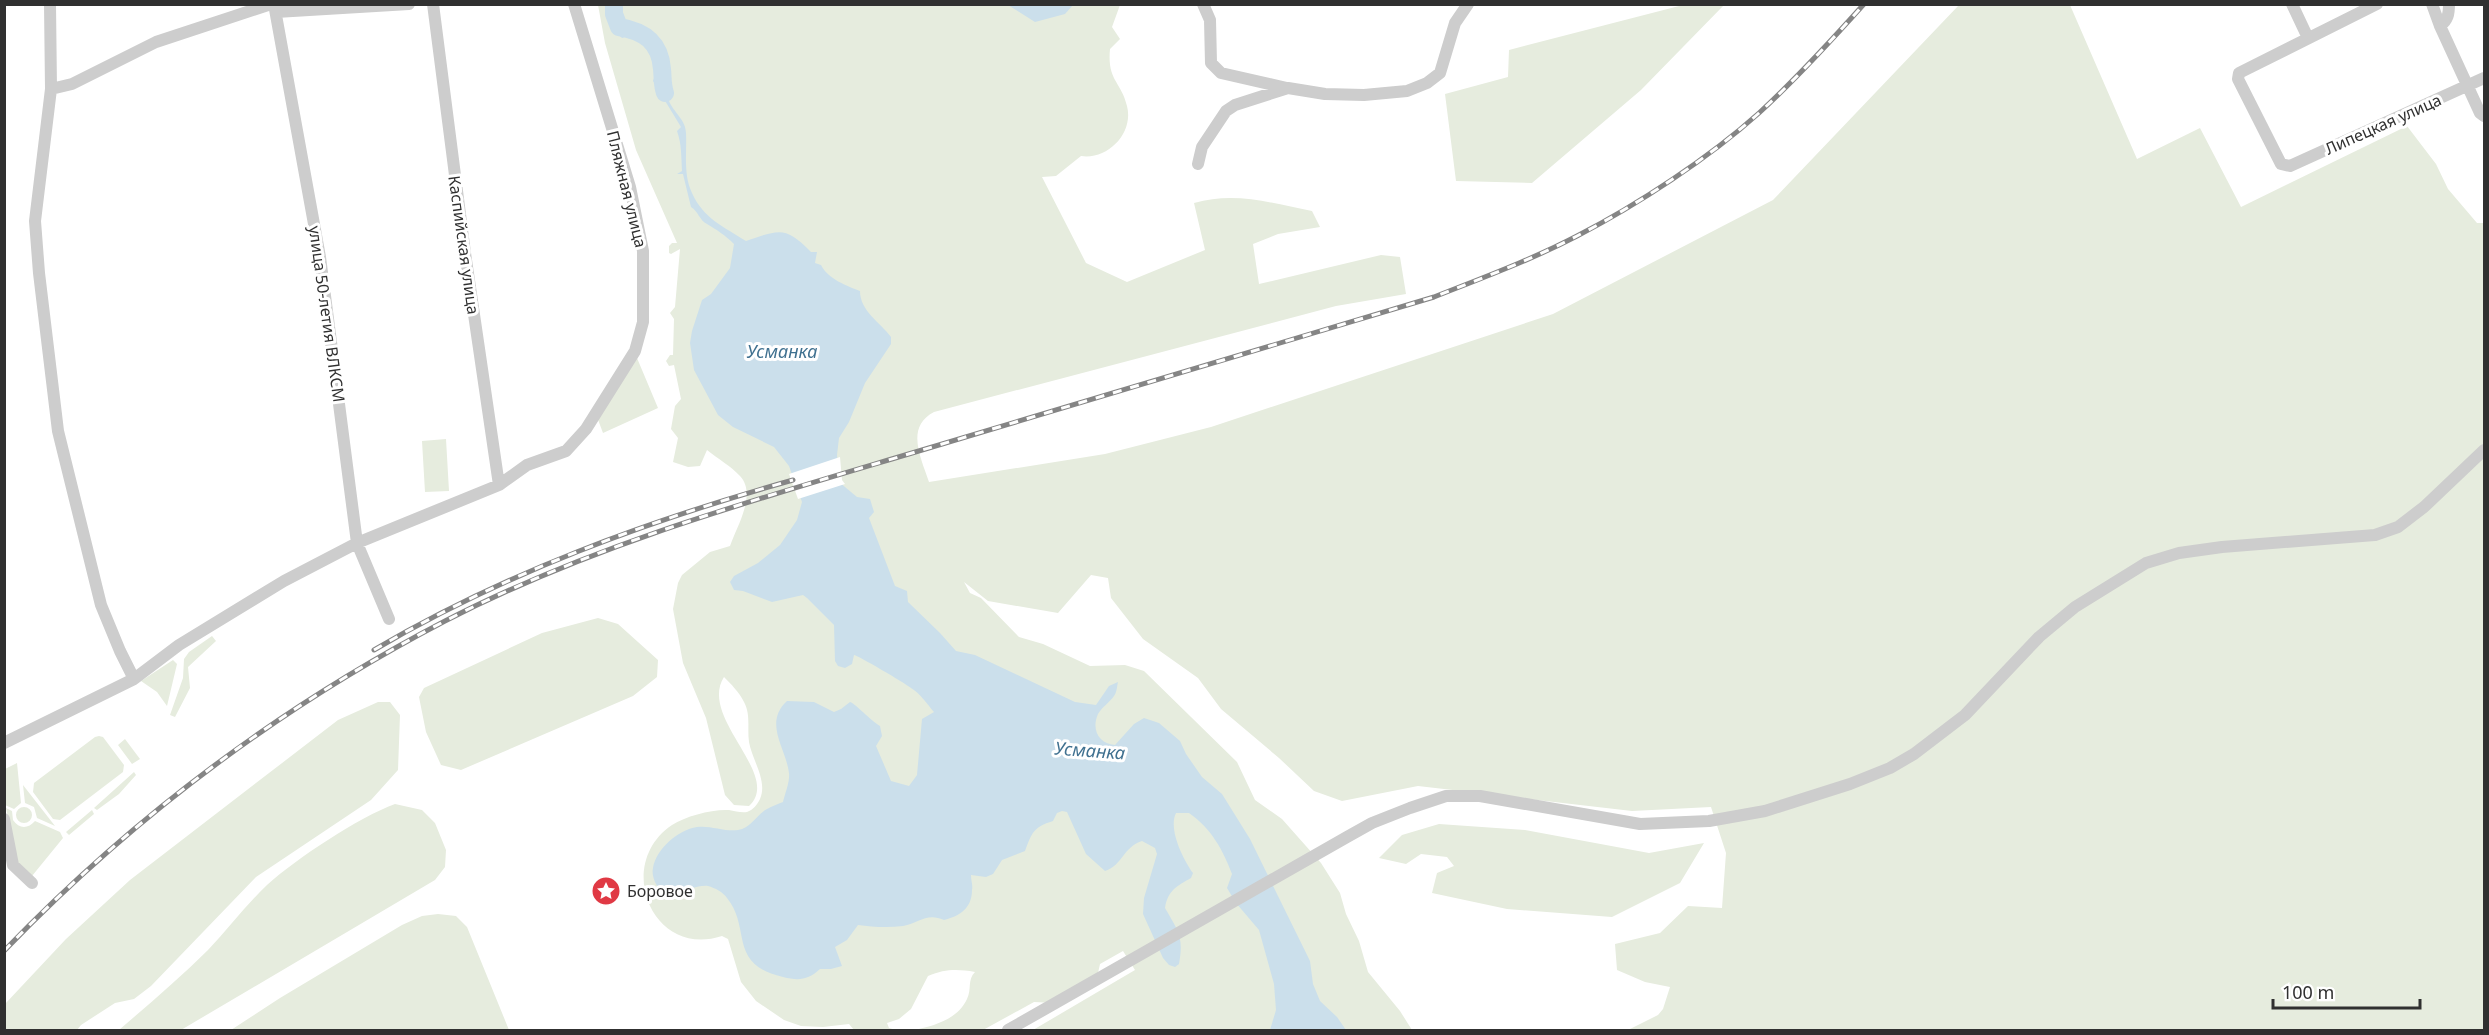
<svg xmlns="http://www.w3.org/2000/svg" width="2489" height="1035" viewBox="0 0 2489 1035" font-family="'Noto Sans',sans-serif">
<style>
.green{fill:#e6ecde}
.water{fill:#cbdfeb}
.pier{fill:#fff}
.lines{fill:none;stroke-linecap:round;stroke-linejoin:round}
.river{stroke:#cbdfeb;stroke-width:18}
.minor{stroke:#cdcdcd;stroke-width:12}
.rail-casing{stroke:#858585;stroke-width:5}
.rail{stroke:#fff;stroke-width:3;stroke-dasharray:9;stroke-linecap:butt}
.labels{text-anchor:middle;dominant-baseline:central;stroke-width:6;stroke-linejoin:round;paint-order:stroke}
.street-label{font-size:16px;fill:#303030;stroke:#fff}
.poi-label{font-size:16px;fill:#303030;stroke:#fff;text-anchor:start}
.water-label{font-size:18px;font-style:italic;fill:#407190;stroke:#fff}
</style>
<rect width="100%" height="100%" fill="#fff"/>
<path class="green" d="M598 5H1120L1112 27 1120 39 1110 49C1107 81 1121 81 1127 106 1134 133 1108 160 1081 156L1056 176 1042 177 1086 263 1127 282 1205 250 1194 203C1235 191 1271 203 1312 211L1320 227 1278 234 1253 244 1259 284 1381 255 1400 257 1406 294 1336 306 934 412C905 427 921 458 929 482L1105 454 1211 427 1553 314 1773 200 1959 5H2070L2137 159 2200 128 2241 207 2407 126 2436 164 2448 189 2477 223H2484V1030H1628L1658 1015 1663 1009 1670 987 1645 982 1617 970 1615 944 1660 933 1688 906 1722 908 1726 853 1711 807 1632 811 1418 786 1342 801 1314 791 1279 758 1221 709 1198 678 1143 639 1111 598 1108 578 1091 575 1058 613 988 601 964 582 970 593 981 598 1019 637 1043 644 1090 666 1125 665 1144 671 1237 762 1255 800 1282 819 1321 863 1340 893 1346 914 1359 941 1368 972 1400 1011 1412 1030H1033L1135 970 1123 951 1100 964 1098 973 1054 1003 1034 1002 983 1030H914C934 1026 958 1019 967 999 972 989 967 980 975 972 957 969 945 969 928 976L911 1009 899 1019 887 1023 889 1028 896 1030H854L849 1024 823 1027 801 1026 784 1020 756 1001 741 982 728 939 722 936C652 959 614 864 672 825 686 816 712 809 729 810 735 811 741 813 747 812 753 810 757 805 760 799 768 781 752 760 749 742 747 728 751 715 744 702 739 692 731 684 724 677 698 718 783 775 749 806L734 805 725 795 706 718 683 663 673 609 678 583 682 575 710 552 730 546C737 526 757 494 740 476 731 466 718 459 707 450L700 466 688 467 673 462 678 438 671 429 675 406 681 399 674 365 669 366 666 361 670 355H673L674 319 670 313 675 307 680 249 671 254 669 253V246L672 243H677L636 150 605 43Z
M1683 5H1724L1641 90 1532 183 1456 181 1445 94 1508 77 1509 50Z
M637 358 658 408 603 433 597 417Z
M446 439 449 491 425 492 422 441Z
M598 618 618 624 658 660 657 677 633 696 461 770 441 765 426 732 419 697 424 688 542 633Z
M212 636 216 641 188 667 190 688 175 717 170 715 183 678 184 659 189 652Z
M173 660 177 664 167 706 157 692 141 681Z
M378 702H390L400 715 398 770 371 800 256 877 151 986 134 999 115 1003 81 1025 77 1030H5V1004L66 939 130 880 338 720Z
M99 736 103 737 124 765 123 772 60 820 53 819 33 792 34 783 95 737Z
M125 739 140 759 132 764 118 745Z
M17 763 21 803 14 809 5 805V769Z
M134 772 136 775 119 794 97 810 94 808Z
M23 785 55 826 37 818 34 807 25 803Z
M395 804 422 810 435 823 446 850 445 867 435 880 181 1030H119C149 1004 180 978 208 950 228 929 246 905 267 885 296 859 359 817 395 804Z
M16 815a8 8 0 1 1 16 0a8 8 0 1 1-16 0Z
M6 808 12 811 13 820C19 829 28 829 35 821L60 832 63 838 32 876 17 862Z
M92 810 94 814 69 835 66 832Z
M1439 824 1525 830 1649 853 1704 843 1680 883 1612 917 1507 909 1432 893 1437 873 1454 866 1447 857 1421 854 1406 864 1379 858 1402 835Z
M438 914 456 916 467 927 509 1030H231L280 998 402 925 422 916Z"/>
<path class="water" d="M611 5H618L619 18C623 20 625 24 628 27 636 34 650 33 655 43 663 57 664 85 669 101 674 113 686 120 686 133 687 153 683 174 692 193 703 218 724 227 746 241 779 230 785 225 811 252H817L815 263 821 265C828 279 847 286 860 291 860 311 880 322 891 337V344L865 383 849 422 839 438 837 455 839 482 857 497 870 499 874 512 869 518 895 586 907 591 908 602 940 633 956 651 975 655 1075 702 1096 705 1109 686 1118 682C1117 686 1117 692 1114 696 1110 702 1102 707 1098 714 1091 730 1099 744 1115 745L1134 724 1144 718 1159 723 1180 741 1186 754 1202 777 1222 794 1250 839 1310 961 1313 984 1320 1001 1337 1017 1346 1030H1270L1276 1010 1274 984 1259 930 1236 903 1227 888 1232 874C1223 850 1211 828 1189 813H1176C1168 829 1183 859 1193 873L1191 878C1177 886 1168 890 1165 908 1178 931 1184 936 1179 964L1175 967 1169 965 1163 958 1143 914 1144 898 1157 854 1155 848 1142 841C1123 847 1123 865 1105 871L1086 854 1067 812 1062 811 1057 813 1053 821C1033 827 1032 833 1025 851L1002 860 993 874 986 877 971 875C971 881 973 885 972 890 972 908 960 916 944 920 927 912 919 923 903 926 888 928 872 927 858 925L847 940 835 947 842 966 831 969H820C808 980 799 981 783 977 727 964 752 929 727 898 723 892 715 888 708 886 691 884 665 905 655 882 653 877 652 873 653 868 656 849 678 830 697 827 710 825 725 832 738 830 751 828 756 815 767 809 772 806 778 804 783 802 785 793 790 782 789 773 786 748 763 723 787 701L814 702 834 712 841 709 850 702C856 704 870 720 880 726L882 736 876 746 891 781 909 786 917 775 922 719 934 712C927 704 920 693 911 688 905 683 857 655 854 655L852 664 845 668 838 666 835 661 834 625 807 598 803 595 772 602 743 591 734 590 730 582 734 576 758 563 780 545 797 520 802 502 789 466 774 447 733 427 718 415 694 370 690 343 692 331 702 300 711 294 730 268 734 244C725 235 717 230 707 224 700 221 698 211 691 207L683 174H677L682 171C681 157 682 145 677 131L681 127 653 81C654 77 659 72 659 68 658 52 646 43 634 34L622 38C610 28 611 19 611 5Z
M1008 5 1073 4V5L1065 14 1035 22Z"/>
<path class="pier" d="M840 457 842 480 845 484 798 499 789 474Z"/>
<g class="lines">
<path class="river" d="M614 4V14L619 27C644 31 660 42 662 69 663 78 662 84 665 93"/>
<path class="minor" d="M50 4 51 89 35 221 39 273 58 431 101 605 120 651 134 679
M274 4 320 257 357 543 389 619
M433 4 465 253 499 485
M1203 4 1210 20 1211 63 1221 73 1287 88
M2292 4 2308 38
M2377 4 2239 73 2238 79 2281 164 2290 166 2484 78
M2432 4 2440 26
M2449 4C2449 14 2448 20 2440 26L2480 113 2484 116
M276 12 409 4
M51 89 72 84 156 42 271 4
M1198 164 1202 147 1226 111 1235 105 1288 88 1325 94 1364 95 1407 91 1427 83 1440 73 1455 23 1468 4
M4 743 134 679 179 645 284 581 357 543 499 485 527 465 566 451 586 429 635 351 643 322V251L630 187 574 4
M4 819 13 865 32 883
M1008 1030 1347 837 1372 823 1410 808 1446 796H1480L1640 824 1709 821 1765 811 1850 784 1890 768 1914 754 1965 715 2039 637 2075 607 2146 563 2179 553 2222 547 2375 535 2398 527 2424 507 2484 450"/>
<g class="rail-casing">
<path id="rail" d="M374 650C505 573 647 521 793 480
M4 951C133 817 280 707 445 621 592 545 754 500 912 453 1086 401 1260 349 1434 297 1482 278 1531 260 1577 236 1637 205 1709 158 1759 113 1796 79 1830 42 1864 4"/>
</g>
<use href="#rail" class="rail"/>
</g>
<defs>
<g id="sight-disc" transform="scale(1.5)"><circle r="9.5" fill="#e03944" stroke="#fff"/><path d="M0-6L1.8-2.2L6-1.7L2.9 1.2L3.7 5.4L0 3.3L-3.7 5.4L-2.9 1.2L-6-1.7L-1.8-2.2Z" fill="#fff"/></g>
</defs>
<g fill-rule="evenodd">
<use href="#sight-disc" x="606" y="891"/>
</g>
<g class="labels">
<g class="street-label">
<text transform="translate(2383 124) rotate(-24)">Липецкая улица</text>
<text transform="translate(627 189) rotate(76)">Пляжная улица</text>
<text transform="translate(464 245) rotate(82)">Каспийская улица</text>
<text transform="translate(327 314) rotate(82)">улица 50-летия ВЛКСМ</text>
</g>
<g class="poi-label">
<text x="627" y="891">Боровое</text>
</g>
<g class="water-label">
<text x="782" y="351">Усманка</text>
<text transform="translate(1090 750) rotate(4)">Усманка</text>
</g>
</g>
<rect width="2489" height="1035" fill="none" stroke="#303030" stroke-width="12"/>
<path d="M2273 999v9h147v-9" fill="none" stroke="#303030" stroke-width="3"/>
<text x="2282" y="999" font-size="18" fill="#303030" stroke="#ffffff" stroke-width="4.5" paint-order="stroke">100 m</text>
</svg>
